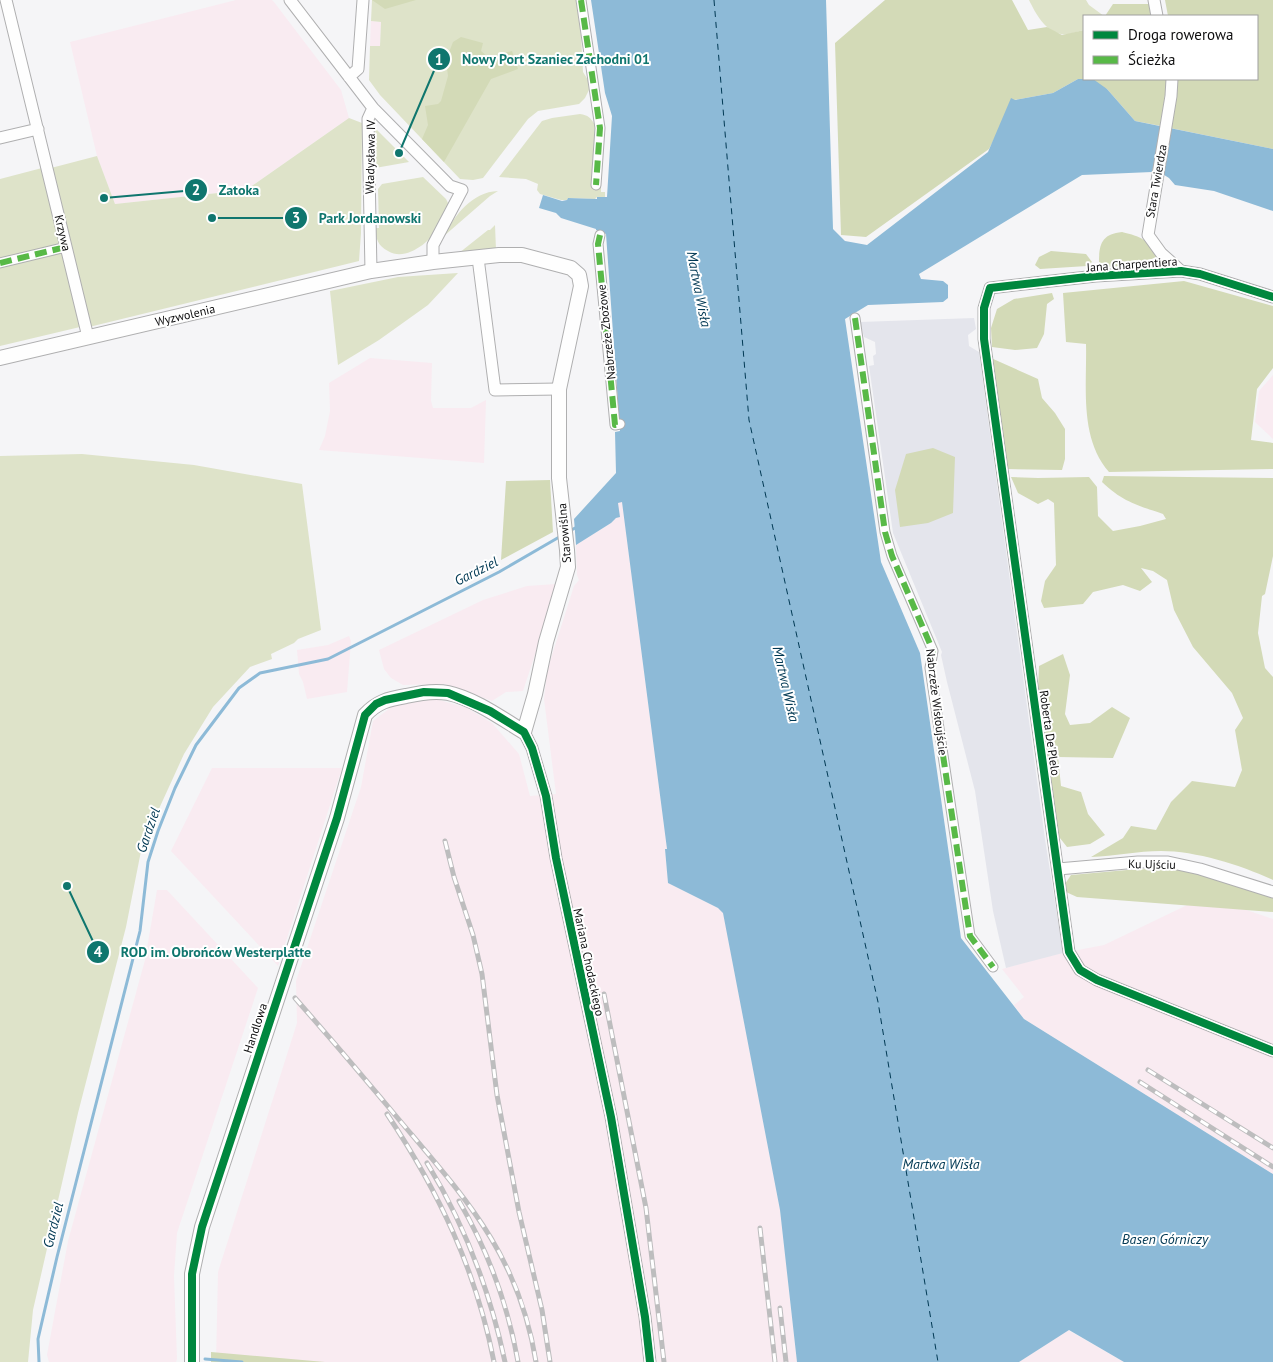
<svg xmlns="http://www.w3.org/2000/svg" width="1273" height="1362" viewBox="0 0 1273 1362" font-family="'PT Sans',sans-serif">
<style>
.industrial{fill:#f9ebf1}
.built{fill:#e4e5ec}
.green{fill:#dee3c9}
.forest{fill:#d3dab7}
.water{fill:#8dbad7}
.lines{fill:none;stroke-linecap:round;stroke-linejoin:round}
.stream{stroke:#8dbad7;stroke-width:3}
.ferry{stroke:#003853;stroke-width:1;stroke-dasharray:6 5;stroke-linecap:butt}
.pedestrian-casing{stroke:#afafb0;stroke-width:11}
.minor-casing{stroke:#afafb0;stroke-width:13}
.tertiary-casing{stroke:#afafb0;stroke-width:16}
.pedestrian{stroke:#fefefe;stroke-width:9}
.minor{stroke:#fefefe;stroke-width:11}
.tertiary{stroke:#fefefe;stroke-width:14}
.rail-casing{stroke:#bdbdbe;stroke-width:5}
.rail{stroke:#fff;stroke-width:3;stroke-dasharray:9;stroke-linecap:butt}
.quiet{stroke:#58b947;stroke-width:6;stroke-dasharray:12 6;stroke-linecap:butt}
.cycleway-casing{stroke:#fff;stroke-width:11}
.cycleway{stroke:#00873e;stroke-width:8}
.labels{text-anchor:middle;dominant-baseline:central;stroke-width:4;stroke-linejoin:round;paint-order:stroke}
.street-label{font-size:12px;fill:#0e0e0f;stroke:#fff}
.water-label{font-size:14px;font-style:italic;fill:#003853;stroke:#fff}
.leader{fill:none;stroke:#0f766e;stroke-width:2}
.callout-dot{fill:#0f766e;stroke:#fff;stroke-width:2}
.mark-label{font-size:15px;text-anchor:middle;font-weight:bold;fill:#fff}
.callout-label{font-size:14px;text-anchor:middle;font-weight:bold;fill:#0f766e;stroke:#fff;stroke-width:4;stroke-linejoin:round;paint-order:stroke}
</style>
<rect width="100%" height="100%" fill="#f5f5f7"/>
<path class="industrial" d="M236 0H272L274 2 341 90 349 118 246 190 115 204 97 156 70 42Z
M371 21 381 22 380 46H370Z
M370 358 432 363 431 401 433 408H471L486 400 484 463 319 450 325 436 330 411 329 383Z
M1273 375V439L1255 422 1259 391Z
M618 502H622L624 517 667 849 665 850 668 883 718 908 723 912 780 1210 797 1362H216L218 1272 297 1023 296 981 361 787 373 721 394 705 436 699 467 708 492 723 519 754 530 796 556 794 544 699 547 671 574 586 579 580 577 575 576 545 611 523 616 518Z
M556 584 552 603 523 691 506 692 492 701 445 684 403 685 391 678 384 669 379 650 483 600 527 586Z
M349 636 351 641 347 692 307 699 303 682 299 674 297 650 328 645Z
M212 768H342L278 966 171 851Z
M157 890H167L258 988 177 1233 174 1276 177 1359 176 1362H49L47 1355 68 1241 145 960Z
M1206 896 1273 919V1174L1024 1019 1014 1005 1024 997 1002 969 1047 956 1104 945Z
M1068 1330 1124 1362H1019Z"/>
<path class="built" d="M974 318 976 329 968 335 969 346 979 352 1045 839 1063 953 1006 968 993 911 975 791 947 682 941 655 942 652 893 533 869 366 874 365 873 356 876 354 875 342 864 337 860 322Z"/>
<path class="green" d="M372 0H576L581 35 583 72 588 80 589 90 585 98 579 104 538 111 528 119 483 178 473 180 460 179 380 95 369 80 370 46H380L381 22 371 21Z
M1029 0H1086L1089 5 1104 16H1084V30C1078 31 1067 36 1061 34 1044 30 1036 14 1029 0Z
M580 114C588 115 591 118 595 125L591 184 601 185V192H605V197H597L595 199 568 198 567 200H561L540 194 537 190 538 184 526 179 499 177 542 121 552 118Z
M349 118 362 123 361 233 359 261 89 327 51 168 97 156 115 204 246 190Z
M375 128 409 162 375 168Z
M42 168 80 327 0 346V179Z
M423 177 446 199 449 205C446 212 444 220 440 226 430 242 406 262 388 251 378 246 376 239 375 228H379L378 189 382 184Z
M498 191 490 196 444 236C455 215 472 192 498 191Z
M495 225 496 250 459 253 488 230H490Z
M458 273 428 305 379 340 338 365 330 291 398 277Z
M82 454 194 465 302 484 321 630 298 639 294 643 271 654 272 659 250 667 213 707 184 754 142 846 126 927 78 1113 33 1310 28 1362H0V456Z"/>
<path class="forest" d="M372 0H416L385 9Z
M885 0H1012L1028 30 1047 27 1062 35 1084 30V79H1167L1161 126 1135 121 1107 89 1078 79 1053 93 1014 100 989 149 866 237 841 235 835 43Z
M1165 0H1273V149L1170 128 1176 79H1257V16H1168Z
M1113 4H1150L1153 16H1105Z
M461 37 483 43 481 51 488 57 512 51 518 69 491 79 444 162 422 139 428 125 425 106 438 104 441 101 448 76 446 60 453 42Z
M1122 232C1142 237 1146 239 1158 256 1141 265 1124 266 1105 267L1099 262C1099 244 1102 234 1122 232Z
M1051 251 1086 254 1092 262 1087 266 1040 269 1035 265 1039 257Z
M1184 281 1273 306V368L1257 389 1251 440 1273 443V469L1109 472C1079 438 1087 386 1086 344L1066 342 1063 293Z
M1052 293 1054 299 1047 304 1044 334 1037 348 1015 350 992 347 991 328 997 309 1014 299Z
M991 358 1038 379 1042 398 1055 413 1065 429V459L1062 470 1007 469Z
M933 448 955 457 953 513 928 523 900 527 895 490 906 454Z
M1104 476 1273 478V556L1265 594 1262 596 1258 633 1265 668 1273 677V880C1241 865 1196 851 1161 851 1138 851 1114 856 1091 857L1123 838 1131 826 1156 830 1171 802 1192 781 1235 787 1242 770 1235 730 1243 718 1232 693 1193 647 1174 610 1167 580 1153 571 1141 568 1152 582 1140 591 1123 585 1093 592 1083 604 1044 608 1041 601 1045 581 1056 565 1054 503 1048 499 1038 504 1018 493 1011 477 1038 478 1089 477 1097 487 1098 516 1113 531 1140 526 1166 519 1163 514C1137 505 1123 502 1102 482Z
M550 480 553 532 501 560 506 481Z
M1063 654 1070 675 1065 714 1070 725 1090 723 1112 707 1130 718 1113 758 1058 757 1061 786 1081 792 1088 814 1105 835 1090 844 1067 847 1056 833 1044 722 1038 689 1039 666Z
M1168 868 1195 871 1273 895V912L1077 897 1066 892 1065 884 1071 875 1127 870Z
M211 1352 325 1362H211Z"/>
<path class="water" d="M591 0H826L833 229 845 241 867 245 988 152 1011 98 1015 100 1053 93 1078 79H1093L1107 89 1135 121 1273 149V211L1214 191 1175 185 1169 178 1153 168 1152 172 1082 175 919 274 921 279 943 281 948 285V298L943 302 868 305 845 319 881 562 920 653 961 938 1024 1019 1273 1174V1362H1124L1069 1330 1019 1362H797L780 1210 723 913 718 908 668 883 665 849H667L622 502 618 503 620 517 616 518 611 523 576 545 574 519 616 473 615 432 620 431 606 234 596 230V229L561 218 556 213 539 208 543 195 562 201 567 200 568 198 597 199V197H607L612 116 605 93Z"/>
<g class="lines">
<path class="stream" d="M568 532 575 528
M205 1359 242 1362
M39 1362 38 1339 57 1257 140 931 148 862 158 831 175 788 196 745 239 688 260 673 328 659 499 572 561 536"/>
<path class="ferry" d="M714 0 749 420 878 1002 938 1362"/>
<g class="pedestrian-casing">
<path id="pedestrian" d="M581 0 600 128 596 185
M600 235 598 244 615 425 620 424
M0 263 66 247
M855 318 885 532 892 556 933 651 930 668 970 936 993 967"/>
</g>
<g class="minor-casing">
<path id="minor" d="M6 0 88 337
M290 0 373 108 450 186 462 190 433 245V262
M1154 0 1157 16
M349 77 358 69 363 0
M1172 79 1171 96 1148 235 1161 253 1181 271
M0 138 38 129
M478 258 495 390 559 389
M371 271 368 119 373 108
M1273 297 1200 274 1181 271 1096 276 990 288 984 308V339L1069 952 1080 970 1097 980 1273 1051
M524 732 532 748 546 796 556 858 611 1117 645 1317 650 1362
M1058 869 1138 862H1168L1200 869 1273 892"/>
</g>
<g class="tertiary-casing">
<path id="tertiary" d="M0 358 371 271 433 262 499 255H522L571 268 579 275 581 286 559 389V478L567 550 568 567 546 642 535 694 524 732C501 718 475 699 448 693 434 690 419 693 406 696 388 699 377 702 365 715L337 818 202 1227 192 1274V1362"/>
</g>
<use href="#pedestrian" class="pedestrian"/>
<use href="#minor" class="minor"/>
<use href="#tertiary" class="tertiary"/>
<g class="rail-casing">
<path id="rail" d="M445 841 454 877 473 935 482 974 497 1095 519 1212 542 1310 550 1362
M604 994 646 1208 664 1362
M295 998C331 1039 366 1080 401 1122 467 1200 519 1256 536 1362
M1148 1070 1273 1148
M1140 1082 1273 1167
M387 1114C439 1192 476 1270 494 1362
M427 1163C465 1225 490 1291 505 1362
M459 1201C488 1251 508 1305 518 1362
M760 1228 775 1362
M780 1308 786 1362"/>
</g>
<use href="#rail" class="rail"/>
<path class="quiet" d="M581 0 600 128 596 185
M600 235 598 244 615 425 620 424
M0 263 66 247
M855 318 885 532 892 556 933 651 930 668 970 936 993 967"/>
<g class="cycleway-casing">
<path id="cycleway" d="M1273 297 1200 274 1181 271 1096 276 990 288 984 308V339L1069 952 1080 970 1097 980 1273 1051
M192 1362V1274L202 1227 337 818 365 715 376 704 385 700 424 692 448 693 490 711 524 732 532 748 546 796 556 858 611 1117 645 1317 650 1362"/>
</g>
<use href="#cycleway" class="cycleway"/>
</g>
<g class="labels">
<g class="street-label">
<text transform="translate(370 157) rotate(-89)">Władysława IV</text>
<text transform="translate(1156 181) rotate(-80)">Stara Twierdza</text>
<text transform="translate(63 233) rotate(77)">Krzywa</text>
<text transform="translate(1132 264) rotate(-4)">Jana Charpentiera</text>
<text transform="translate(185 315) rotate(-13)">Wyzwolenia</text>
<text transform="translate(606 332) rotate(-96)">Nabrzeże Zbożowe</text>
<text transform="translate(564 533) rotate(-95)">Starowiślna</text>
<text transform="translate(937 702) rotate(83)">Nabrzeże Wisłoujście</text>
<text transform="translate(1050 733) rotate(82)">Roberta De'Plelo</text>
<text transform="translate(1152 864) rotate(1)">Ku Ujściu</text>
<text transform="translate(589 962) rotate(78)">Mariana Chodackiego</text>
<text transform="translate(255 1028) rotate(-72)">Handlowa</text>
</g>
<g class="water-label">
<text transform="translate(699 289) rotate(79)">Martwa Wisła</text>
<text transform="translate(476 571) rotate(-27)">Gardziel</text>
<text transform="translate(786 684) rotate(77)">Martwa Wisła</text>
<text transform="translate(148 830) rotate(-71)">Gardziel</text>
<text x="941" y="1164">Martwa Wisła</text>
<text transform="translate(53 1225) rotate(-76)">Gardziel</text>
<text x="1165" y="1239">Basen Górniczy</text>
</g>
</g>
<path class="leader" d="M399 153L439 59M104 198L196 190M212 218L296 218M67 886L98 952"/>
<g class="callout-dot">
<circle cx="399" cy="153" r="5"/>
<circle cx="104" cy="198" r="5"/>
<circle cx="212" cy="218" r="5"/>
<circle cx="67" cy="886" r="5"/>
<circle cx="439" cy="59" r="12"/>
<circle cx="196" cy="190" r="12"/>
<circle cx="296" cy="218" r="12"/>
<circle cx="98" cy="952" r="12"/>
</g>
<g class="mark-label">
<text x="439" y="65">1</text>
<text x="196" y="195">2</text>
<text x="296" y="223">3</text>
<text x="98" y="957">4</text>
</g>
<g class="callout-label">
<text x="556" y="64">Nowy Port Szaniec Zachodni 01</text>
<text x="239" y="195">Zatoka</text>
<text x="370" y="223">Park Jordanowski</text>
<text x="216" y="957">ROD im. Obrońców Westerplatte</text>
</g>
<rect x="1083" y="15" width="175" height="65" fill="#ffffff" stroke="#9f9f9f"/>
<rect x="1093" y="31" width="25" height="8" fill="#00873e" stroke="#9f9f9f"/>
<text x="1128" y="40" font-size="15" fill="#0e0e0f">Droga rowerowa</text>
<rect x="1093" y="56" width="25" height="8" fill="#58b947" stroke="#9f9f9f"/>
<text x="1128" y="65" font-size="15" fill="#0e0e0f">Ścieżka</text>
</svg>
